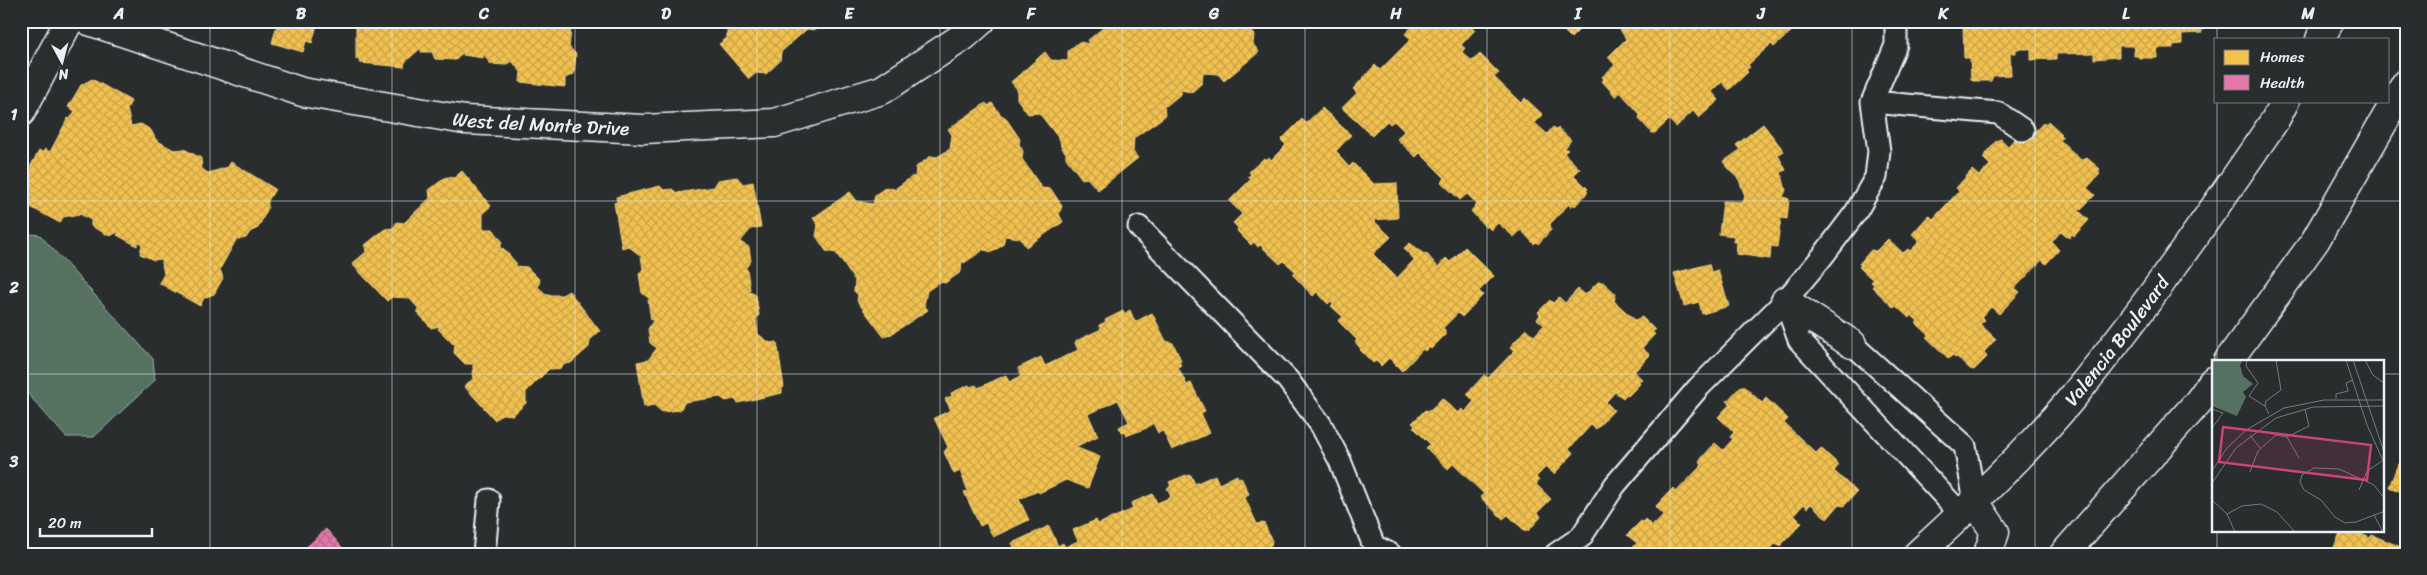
<svg xmlns="http://www.w3.org/2000/svg" width="2427" height="575" viewBox="0 0 2427 575" font-family="Sriracha,sans-serif">
<style>
.pitch{fill:#557161;stroke:#9eb1ac}
.homes{fill:url(#homes-cross-hatch);stroke:#efcf81}
.health{fill:url(#health-cross-hatch);stroke:#e49cc0}
.lines{fill:none;stroke-linecap:round;stroke-linejoin:round}
.lane-casing{stroke:#e8f1f8;stroke-width:25}
.street-casing{stroke:#e8f1f8;stroke-width:31}
.primary-casing{stroke:#e8f1f8;stroke-width:31}
.lane{stroke:#2a2d2e;stroke-width:21}
.street{stroke:#2a2d2e;stroke-width:28}
.primary{stroke:#2a2d2e;stroke-width:28}
.grid{fill:none;stroke:#e8f1f8;stroke-width:1;stroke-opacity:0.55}
.labels{text-anchor:middle;dominant-baseline:central;stroke-width:5;stroke-linejoin:round;paint-order:stroke}
.street-label{font-size:19px;fill:#e8f1f8;stroke:#2a2d2e}
.inset-road{fill:none;stroke:#767b7f;stroke-width:1}
.view{fill:#ca437a;fill-opacity:0.15;stroke:#ca437a;stroke-width:2.5}
.inset-edge{fill:none;stroke:#e8f1f8;stroke-width:2.5}
.neatline{fill:none;stroke:#e8f1f8;stroke-width:2}
.grid-label{font-size:16px;text-anchor:middle;font-weight:bold;fill:#e8f1f8}
</style>
<defs>
<pattern id="homes-cross-hatch" width="8" height="8" patternUnits="userSpaceOnUse" patternTransform="scale(1.25)"><rect width="8" height="8" fill="#f2c14e"/><path d="M0 0l8 8M0 8l8-8" fill="none" stroke="#c7a34d"/></pattern>
<pattern id="health-cross-hatch" width="8" height="8" patternUnits="userSpaceOnUse" patternTransform="scale(1.25)"><rect width="8" height="8" fill="#e377a8"/><path d="M0 0l8 8M0 8l8-8" fill="none" stroke="#b4698c"/></pattern>
</defs>
<rect width="100%" height="100%" fill="#2a2d2e"/>
<filter id="ink" filterUnits="userSpaceOnUse"><feTurbulence type="fractalNoise" baseFrequency=".02" numOctaves="2"/><feDisplacementMap in="SourceGraphic" scale="10" xChannelSelector="R" yChannelSelector="G"/><feConvolveMatrix kernelMatrix="1 2 1 2 8 2 1 2 1" color-interpolation-filters="sRGB"/></filter>
<g filter="url(#ink)">
<path class="pitch" d="M21 233 40 235 153 359 155 380 94 437H66L21 386Z"/>
<path class="homes" d="M278 21H318L312 43 306 41 303 52 272 43Z
M356 21H572L569 47 576 54 574 74 565 78V87L520 82 521 72 512 61 505 65 490 64 483 53V58L463 55 464 51 456 60 435 59 432 52H421V48L405 62 404 67 360 63V60L356 59Z
M717 21H830L814 30 807 29 781 52 780 61 766 74 756 73 749 79 719 44 727 38V23Z
M1105 21H1242L1254 35 1253 44 1259 52 1224 81 1218 74 1203 73 1202 83 1192 92 1179 90 1182 93 1166 106 1164 104 1165 116 1134 138 1133 152 1138 158 1098 190 1087 178 1082 179 1066 158V153L1061 147 1060 140 1039 113 1028 114 1017 99V89L1011 82 1045 52 1051 60 1068 61V51L1079 42 1090 44 1087 41 1104 27 1106 29Z
M1417 21H1467L1475 30 1461 45 1465 48 1462 52 1472 61 1480 54 1499 73 1494 77 1521 103 1525 98 1543 115 1535 123 1547 134 1553 127 1556 129 1558 128 1571 140 1565 148 1568 150 1564 153 1580 169 1574 175 1588 189 1586 191 1588 192 1575 206 1573 204 1571 207 1569 204 1550 224 1551 230 1538 244 1536 242 1534 244 1521 230 1514 237 1498 223 1491 230 1487 226 1486 228 1471 211 1477 204 1467 194 1460 200 1441 182 1445 178 1420 153 1416 157 1397 139 1404 131 1394 121 1390 124 1387 121 1372 136 1342 108 1357 93 1353 89 1375 65 1380 70 1411 39 1405 34Z
M1550 21H1588L1571 38 1555 22 1553 24Z
M1627 21H1786L1794 29 1774 47 1771 44 1748 65 1750 67 1746 70 1748 72 1729 90 1722 82 1712 92 1719 100 1699 118 1693 111 1676 127 1669 120 1655 133H1652L1639 119 1640 114 1620 92 1616 97 1602 81 1604 79 1602 77 1615 65 1608 57 1626 39 1619 28Z
M1970 21H2204V30H2201L2202 33 2182 34V44L2173 45V48H2157V58H2139L2138 56H2134V46H2119V57L2094 59V53L2056 54V59L2031 60V49H2016V53H2010L2011 75 1993 76 1991 81H1973L1971 79 1970 58H1964L1963 24H1970Z
M92 79 131 101 127 109 131 126 141 124 151 130 156 140 174 150 184 149 201 158 202 169 208 173 228 167 231 162 275 189 268 201V208L258 228 250 232 246 238 236 240 220 269 223 278 214 294 204 298 200 306 159 283 164 274 161 259 154 260 140 254 142 244 138 242 137 246 117 235 120 231 110 236 91 226V220L80 214 63 217 60 223 21 202 23 198 21 191 26 183 22 181 39 151 43 152 45 149 50 152 68 118 70 119 75 111 68 107 81 85Z
M986 103 988 106 992 103 1001 115 1005 117 1020 139 1019 144 1023 151 1022 159 1042 188 1051 189 1062 206 1059 214 1063 222 1026 247 1020 238 1005 236 1003 245 992 252 980 249 982 251 964 263 962 261 961 272 945 283 940 282 927 291 924 305 928 310 890 335 889 334 884 337 857 301 858 295 854 291 855 281 836 253 826 251 816 236 818 225 813 218 850 192 857 201 873 204 875 195 886 187 898 190 896 188 913 176 915 178 916 167 931 156 937 157 950 149 952 135 948 129Z
M1322 108 1351 135 1336 151 1340 155 1339 156 1349 167 1353 163 1374 184 1397 183 1398 218 1373 220 1391 237 1373 254 1397 278 1414 260 1404 248 1410 243 1424 254 1426 253 1438 267 1446 258 1450 262 1465 247 1494 276 1479 291 1483 295 1462 317 1458 313 1443 328 1446 331 1444 333 1446 334 1431 349 1429 347 1425 351 1423 349 1402 371 1389 358 1381 366 1376 361 1373 363 1360 350 1361 349 1355 342 1357 340 1338 321 1343 317 1331 306 1333 304 1331 301 1328 304 1317 292 1313 296 1293 275 1296 272 1284 261 1280 264 1260 245 1258 247 1254 242 1251 245 1237 231 1238 228 1233 223 1242 214 1229 201 1251 179 1248 177 1251 174 1249 172 1264 158 1266 160 1269 157 1271 160 1286 145 1281 140 1302 119 1306 123Z
M2048 121 2062 134 2060 136 2063 137 2060 140 2081 160 2087 158 2100 169 2098 172 2100 174 2087 188 2095 195 2079 211 2089 220 2074 236 2072 234 2069 238 2061 231 2052 242 2059 250 2046 264 2042 260 2015 288 2020 292 1999 314 1991 307 1982 317 1985 320 1980 324 1996 339 1984 352 1987 357 1974 370 1970 369 1957 357 1955 358 1952 355 1949 359 1926 337 1929 335 1916 323 1918 321 1911 315 1909 318 1896 306 1894 308 1872 287 1874 285 1871 282 1873 280 1859 267 1861 265 1859 264 1871 250 1876 251 1888 239 1903 253 1908 249 1910 251 1920 241 1912 234 1929 215 1933 219 1959 191 1956 188 1972 170 1979 176 1990 165 1983 158 1996 141 2001 139 2008 146 2023 130 2031 136 2044 122 2046 124Z
M1763 124 1784 151 1778 155 1786 170 1781 172 1786 190 1783 197 1789 199 1787 219 1781 218 1777 247 1771 246 1770 259 1736 254 1737 242H1733L1734 236 1719 234 1723 201 1743 202 1745 196 1739 180 1723 162 1740 150 1736 145Z
M462 171 491 206 483 213V229H493L502 241 500 250 503 248 517 264 514 266 527 267 540 280 538 287 547 295H562L569 291 600 331 590 340 589 347 571 363 565 364 559 369H549L526 392V403L513 415 502 414 495 420 464 386 473 379V364H465L454 353 455 342 453 344 438 329 440 326 431 328 418 313V308L409 298 392 297 387 301 352 264 366 252 365 245 385 229 393 228 397 222 404 223 430 198 429 190 446 177 454 178Z
M737 177 743 184 753 182 761 227 751 229 740 242 749 247 751 261 744 270 747 269 750 290H746L756 295 759 315 756 319 758 334 770 343 777 342 784 387 782 388V393L738 403 734 399 726 401 720 397 685 402 680 410 662 412 654 405 644 407 637 362 648 360 657 348 650 343 648 329 654 319 651 320 648 300H651L642 293 639 274 643 269 641 256 628 246 622 248 614 203 617 202 616 197 660 186 664 190 672 189 677 193 714 187 718 180Z
M1709 264 1711 272 1718 270 1729 306 1702 314 1699 302 1684 306 1674 273Z
M1598 282H1603L1616 294 1614 301 1635 320 1642 317 1655 330 1652 332 1655 334 1642 348 1650 355 1634 372 1642 379 1638 382 1640 384 1628 396 1626 395 1623 398 1615 392 1606 402 1614 410 1596 429 1591 425 1569 449 1574 453 1554 474 1546 467 1536 477 1539 481 1536 484 1551 499 1538 512 1541 517 1528 531 1527 529 1525 531 1508 515 1503 519 1480 497 1484 494 1453 464 1448 469 1426 448 1430 444 1413 427 1415 426 1412 423 1425 410 1430 411 1442 398 1458 413 1462 409 1465 412 1474 401 1467 394 1484 375 1488 378 1514 351 1510 347 1526 329 1534 336 1544 325 1537 319 1540 315 1538 312 1550 300 1553 303 1559 297 1565 303 1578 289 1585 295Z
M1130 310 1135 322 1152 313 1166 341 1173 343 1181 360 1179 362 1181 365 1178 367 1187 385 1191 383 1205 411 1201 413 1210 433 1172 450 1163 431 1158 433 1153 423 1147 428 1126 436 1125 432 1122 433 1119 427 1129 422 1118 400 1088 414 1098 436 1075 447 1100 457 1088 488 1066 480 1039 493 1038 491 1019 499 1029 520 993 537 986 523 980 526 964 492 968 491 960 471 954 474 944 452 948 447 934 418 951 410 945 399 952 396 951 393 969 385 970 387 976 385 978 388 1006 375 1009 382 1021 376 1018 368 1041 357 1045 366 1078 350 1075 343 1076 341 1101 329 1099 325 1106 322 1105 320 1123 311 1124 314Z
M1741 386H1744L1762 403 1766 398 1788 419 1784 423 1816 453 1821 448 1839 465 1834 471 1857 492 1844 506 1839 505 1827 519 1811 504 1807 508 1804 504 1794 515 1802 523 1780 546 1776 543 1766 554H1627L1637 543 1627 535 1641 521 1643 522 1645 519 1652 526 1663 515 1655 507 1673 488 1676 492 1702 465 1699 461 1715 443 1723 450 1733 439 1730 437 1734 432 1718 417 1730 404 1727 401Z
M2398 464 2406 467V494L2389 487Z
M1186 475V476L1191 475 1195 484 1215 475 1219 484 1237 475 1238 478 1241 477 1249 494 1245 498 1257 524 1264 523 1272 541 1271 545 1253 554H1017L1012 543 1049 526 1058 546 1063 543 1065 547 1078 541 1073 530 1096 520 1098 524 1133 509 1131 503 1153 494 1157 503 1171 497 1167 488 1171 486 1169 482Z
M2341 531H2355L2370 538 2372 535 2406 549V554H2331Z"/>
<path class="health" d="M326 529 348 554H299Z"/>
<g class="lines">
<g class="lane-casing">
<path id="lane" d="M1872 102 1998 113 2023 130
M1139 227 1288 380 1321 425 1340 461 1374 546 1390 554
M1785 301 1799 340 1961 514
M1852 344 1965 446 1975 502
M484 554 489 500
M1556 554 1581 537 1615 485 1698 388 1785 301 1822 257 1856 212 1876 177 1879 151 1872 102 1896 45V21"/>
</g>
<g class="street-casing">
<g id="street">
<path id="s1" d="M89 21 302 92 465 120 643 129 774 123 882 90 964 36 981 21"/>
<path d="M21 112 69 21"/>
<path d="M1785 301 1852 344"/>
</g>
</g>
<g class="primary-casing">
<g id="primary">
<path d="M2320 39 2330 21"/>
<path d="M2228 361 2315 241 2406 83"/>
<path d="M1975 502 1995 532 1988 554"/>
<path id="s2" d="M1918 554C1972 505 2025 454 2072 398 2145 309 2210 215 2275 120L2285 101"/>
<path d="M2064 554 2199 401 2213 381"/>
</g>
</g>
<use href="#lane" class="lane"/>
<use href="#street" class="street"/>
<use href="#primary" class="primary"/>
</g>
</g>
<path class="grid" d="M210 21V554M392 21V554M575 21V554M757 21V554M940 21V554M1122 21V554M1305 21V554M1487 21V554M1670 21V554M1852 21V554M2035 21V554M2217 21V39M2217 101V361M21 201H2406M21 374H2213M2383 374H2406M2217 531V554"/>
<g class="labels">
<g class="street-label">
<text stroke="none"><textPath href="#s1" startOffset="466">West del Monte Drive</textPath></text>
<text stroke="none"><textPath href="#s2" startOffset="292">Valencia Boulevard</textPath></text>
</g>
</g>
<g transform="translate(2212 360)">
<rect width="172" height="172" fill="#2a2d2e"/>
<path d="M0 0H31L28 5 31 16 41 24 31 32 34 37 25 56 0 46Z" fill="#557161"/>
<path class="inset-road" d="M35 0 34 6 46 23 37 36 53 46 57 54M134 0 155 65 173 105M141 0 173 95M153 0 161 15 173 24M124 39V34L136 31 134 23 141 20M53 46 54 41 69 30 64 0M0 49 11 53 0 68M38 75 48 88M75 77 97 66 93 49M75 77 87 98M0 111 15 88 34 70 72 48 112 40H173M38 112 46 91 64 75 75 77M0 123 24 88 64 58 101 47 173 46M147 130 155 111 170 101M173 139 162 125 127 109 102 108 90 115 88 122 92 130 109 140 123 157 133 163 144 162 173 151M0 140 15 154 23 172M15 154 30 146 49 144 65 152 83 172M162 155 171 172"/>
<path class="view" d="M11 67 159 85 155 120 7 102Z"/>
<rect width="172" height="172" class="inset-edge"/>
</g>
<rect width="2427" height="575" fill="none" stroke="#2a2d2e" stroke-width="55"/>
<rect x="2214" y="38" width="175" height="65" fill="#2a2d2e" stroke="#767b7f"/>
<rect x="2224" y="50" width="25" height="15" fill="#f2c14e" stroke="#767b7f"/>
<text x="2260" y="62" font-size="15" fill="#e8f1f8">Homes</text>
<rect x="2224" y="75" width="25" height="15" fill="#e377a8" stroke="#767b7f"/>
<text x="2260" y="88" font-size="15" fill="#e8f1f8">Health</text>
<g transform="translate(62 62) rotate(173)" stroke="#2a2d2e" stroke-width="4" paint-order="stroke">
<path d="M0-4L9 19L0 12L-9 19Z" fill="#e8f1f8"/>
<text y="-8" font-size="14" font-weight="bold" text-anchor="middle" fill="#e8f1f8">N</text>
</g>
<path d="M40 528v8h112v-8" fill="none" stroke="#e8f1f8" stroke-width="2.5"/>
<text x="48" y="528" font-size="15" fill="#e8f1f8" stroke="#2a2d2e" stroke-width="4" paint-order="stroke">20 m</text>
<rect x="28" y="28" width="2372" height="520" class="neatline"/>
<g class="grid-label">
<text x="119" y="19">A</text>
<text x="301" y="19">B</text>
<text x="484" y="19">C</text>
<text x="666" y="19">D</text>
<text x="849" y="19">E</text>
<text x="1031" y="19">F</text>
<text x="1214" y="19">G</text>
<text x="1396" y="19">H</text>
<text x="1578" y="19">I</text>
<text x="1761" y="19">J</text>
<text x="1943" y="19">K</text>
<text x="2126" y="19">L</text>
<text x="2308" y="19">M</text>
<text x="14" y="120">1</text>
<text x="14" y="293">2</text>
<text x="14" y="467">3</text>
</g>
</svg>
